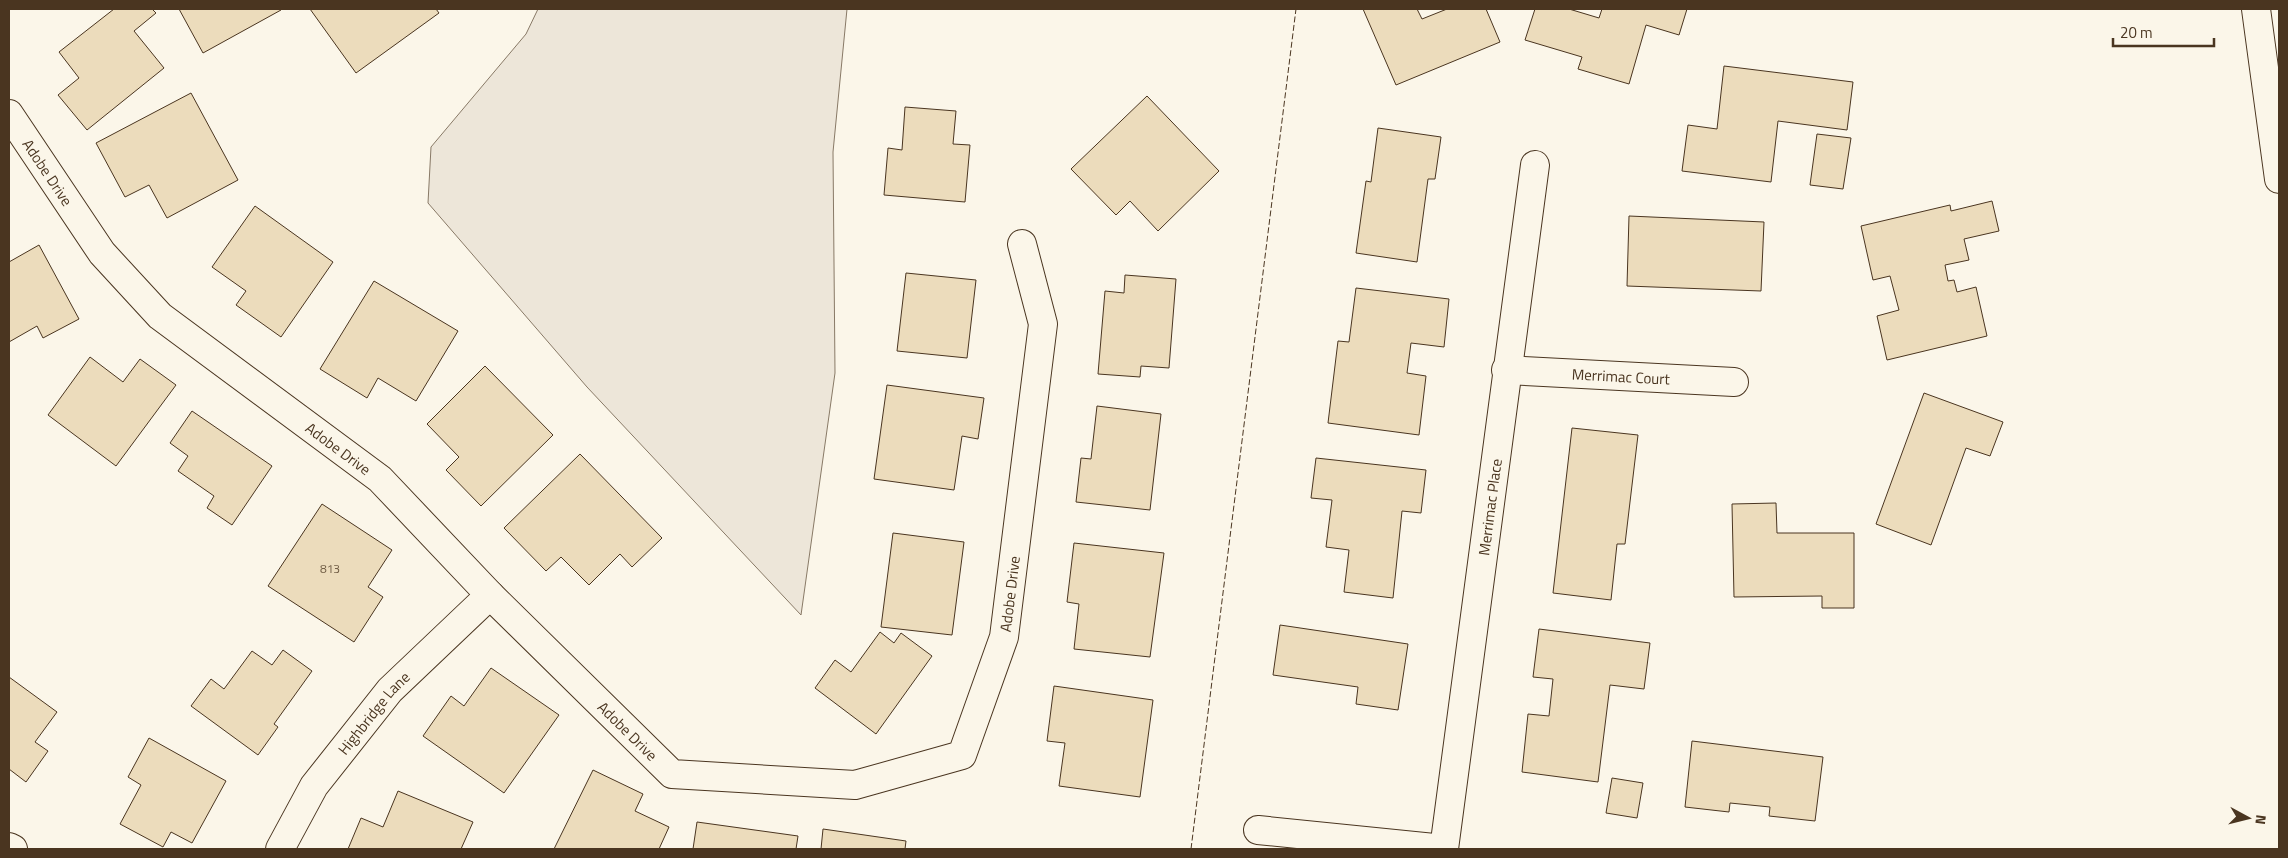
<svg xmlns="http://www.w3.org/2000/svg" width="2288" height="858" viewBox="0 0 2288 858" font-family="'Titillium Web',sans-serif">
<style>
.green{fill:#ede6d9;stroke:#887966}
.building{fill:#ecdcbc;stroke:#4a3520}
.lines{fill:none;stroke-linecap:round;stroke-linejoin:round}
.street-casing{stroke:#4a3520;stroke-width:30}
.secondary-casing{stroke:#4a3520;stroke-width:30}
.street{stroke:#fbf6e9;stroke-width:28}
.secondary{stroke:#fbf6e9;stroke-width:28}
.fence{stroke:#4a3520;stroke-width:1;stroke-dasharray:6 2.5;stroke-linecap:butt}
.labels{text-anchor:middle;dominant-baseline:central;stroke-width:4;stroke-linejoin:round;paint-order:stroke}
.number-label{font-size:12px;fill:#725f47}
.street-label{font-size:15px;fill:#4a3520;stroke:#fbf6e9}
</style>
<rect width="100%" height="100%" fill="#fbf6e9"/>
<path class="green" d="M538 9H847L833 152 835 373 801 615 587 387 428 203 431 147 526 34Z"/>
<path class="building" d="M114 9H152L156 13 134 31 164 68 87 130 58 95 79 78 59 52Z
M179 9H280L281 10 203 53Z
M310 9H436L439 13 356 73Z
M1363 9H1417L1422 19 1447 9H1486L1500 42 1396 85Z
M1535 9H1569L1599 18 1602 9H1687L1679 35 1646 25 1629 84 1578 69 1582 57 1525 40Z
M1724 66 1853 82 1847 130 1778 121 1771 182 1682 171 1688 125 1717 129Z
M191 93 238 180 167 218 149 185 125 197 96 143Z
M1147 96 1219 171 1158 231 1130 201 1116 215 1071 169Z
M905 107 956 111 953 144 970 145 965 202 884 195 888 148 902 150Z
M1378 128 1441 137 1435 179H1428L1417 262 1356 253 1366 181 1371 182Z
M1817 134 1851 138 1843 189 1810 185Z
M1992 201 1999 231 1964 239 1969 260 1945 265 1948 281 1954 280 1957 292 1976 287 1987 336 1887 360 1877 316 1899 310 1890 276 1873 280 1861 226 1950 205 1951 211Z
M255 206 333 262 281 337 236 305 246 291 212 267Z
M1629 216 1764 222 1761 291 1627 286Z
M39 245 79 319 43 338 37 326 9 342V262Z
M906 273 976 280 967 358 897 351Z
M1125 275 1176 279 1169 368 1141 366 1140 377 1098 374 1105 291 1124 293Z
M374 281 458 331 416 401 378 378 367 398 320 369Z
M1356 288 1449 299 1444 347 1411 343 1407 373 1426 376 1419 435 1328 423 1338 341 1349 342Z
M90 357 123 382 140 359 176 385 116 466 48 415Z
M485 366 553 435 481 506 446 470 459 457 427 424Z
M887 385 984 398 978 439 962 436 954 490 874 479Z
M1924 393 2003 422 1990 456 1966 448 1931 545 1876 524Z
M1097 406 1161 414 1150 510 1076 502 1081 458 1091 459Z
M192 411 272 466 232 525 207 508 214 496 178 471 188 456 170 443Z
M1572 428 1638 435 1625 544H1617L1611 600 1553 593Z
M580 454 662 538 632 567 620 554 589 585 561 557 546 571 504 528Z
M1316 458 1426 470 1421 513 1402 511 1393 598 1344 592 1349 550 1326 547 1332 500 1311 498Z
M1776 503 1777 533H1854V608H1822V596L1734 597 1732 504Z
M322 504 392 550 368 587 383 597 354 642 268 586Z
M893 533 964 542 952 635 881 627Z
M1074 543 1164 553 1150 657 1074 649 1079 604 1067 602Z
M1280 625 1408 644 1398 710 1356 704 1358 687 1273 675Z
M1539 629 1650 643 1644 689 1610 685 1598 782 1522 772 1528 714 1549 716 1553 679 1533 677Z
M880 632 894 643 901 633 932 656 876 734 815 688 835 660 851 672Z
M283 650 312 671 274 724 278 727 258 755 191 706 211 679 224 689 252 651 272 665Z
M491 668 559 715 504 793 423 736 451 696 464 706Z
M9 677 57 712 35 742 48 751 26 782 9 769Z
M1054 686 1153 700 1140 797 1059 786 1065 743 1047 741Z
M149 738 226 781 192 843 171 832 163 847 120 824 141 785 128 777Z
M1692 741 1823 757 1815 821 1769 816 1770 807 1730 803 1729 812 1685 807Z
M593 770 643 794 635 811 669 827 659 849H554Z
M1612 778 1643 783 1637 818 1606 813Z
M398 791 473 822 461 849H348L361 818 383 827Z
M697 822 798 836 796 849H693Z
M823 829 906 841 905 849H821Z"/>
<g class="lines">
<g class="street-casing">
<g id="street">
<path id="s1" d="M9 114 102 253 160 316 380 479 490 595 672 774 855 785 962 755 1004 637 1043 324 1022 244"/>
<path id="s2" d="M1506 370 1734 382"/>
<path d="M1258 830 1444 849"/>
<path d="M9 847 13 849"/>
<path id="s3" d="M280 849 314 786 390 690 490 595"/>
<path id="s4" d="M1444 849 1535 165"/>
</g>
</g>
<g class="secondary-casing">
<path id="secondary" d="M2256 9 2279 179"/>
</g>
<use href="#street" class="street"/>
<use href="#secondary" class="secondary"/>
<path class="fence" d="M1191 849 1296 9"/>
</g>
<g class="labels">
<g class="number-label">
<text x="330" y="568">813</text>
</g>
<g class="street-label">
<text stroke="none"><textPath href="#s1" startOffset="70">Adobe Drive</textPath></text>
<text stroke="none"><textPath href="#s2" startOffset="115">Merrimac Court</textPath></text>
<text stroke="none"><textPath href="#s1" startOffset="475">Adobe Drive</textPath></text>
<text stroke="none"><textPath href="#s4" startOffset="345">Merrimac Place</textPath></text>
<text stroke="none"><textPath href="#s1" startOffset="1405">Adobe Drive</textPath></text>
<text stroke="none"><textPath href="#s3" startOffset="166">Highbridge Lane</textPath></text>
<text stroke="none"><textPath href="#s1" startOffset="880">Adobe Drive</textPath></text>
</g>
</g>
<rect width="2288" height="858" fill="none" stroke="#4a3520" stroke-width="20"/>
<g transform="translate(2248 818) rotate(97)" stroke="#fbf6e9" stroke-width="4" paint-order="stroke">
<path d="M0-4L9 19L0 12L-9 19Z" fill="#4a3520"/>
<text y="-8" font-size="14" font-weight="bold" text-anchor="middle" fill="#4a3520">N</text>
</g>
<path d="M2113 38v8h101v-8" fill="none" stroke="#4a3520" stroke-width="2.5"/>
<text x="2120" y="38" font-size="15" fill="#4a3520" stroke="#fbf6e9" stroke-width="4" paint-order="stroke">20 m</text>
</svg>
